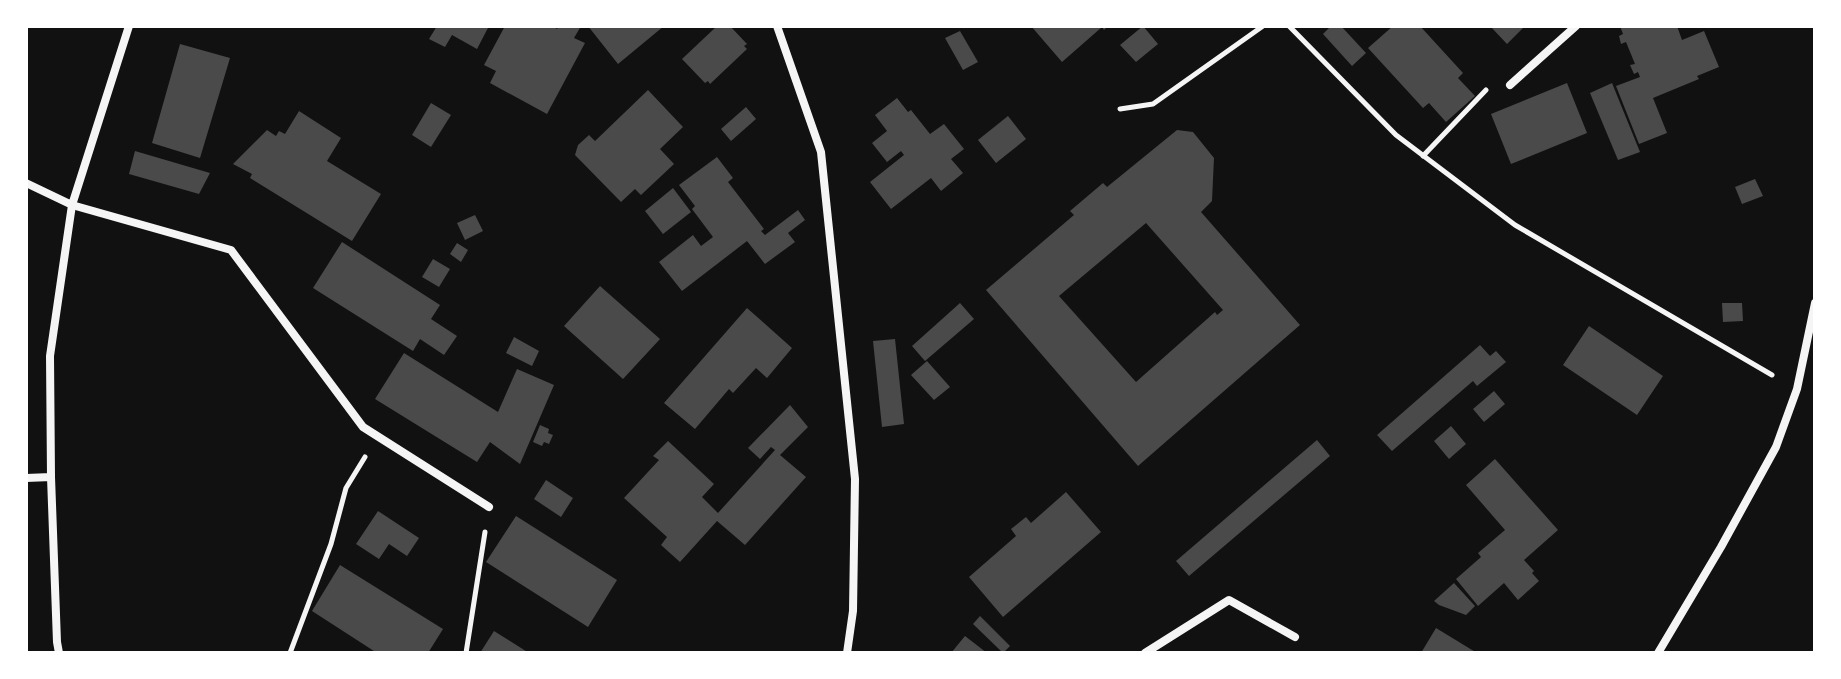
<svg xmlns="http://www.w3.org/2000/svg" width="1841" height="679" viewBox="0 0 1841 679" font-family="'Times New Roman',serif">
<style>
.building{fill:#4a4a4a;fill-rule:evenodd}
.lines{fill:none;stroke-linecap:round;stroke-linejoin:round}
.path{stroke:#f5f5f5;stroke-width:5}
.minor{stroke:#f5f5f5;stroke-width:8}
</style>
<rect width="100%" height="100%" fill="#111"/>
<path class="building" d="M437 26H489L477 49 452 35 445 47 429 39Z
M505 26H553L557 29 559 26H581L574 38 585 43 547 114 490 83 496 71 484 65Z
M588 26H664L618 64Z
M717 26H730L747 44 744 46 747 49 710 84 708 81 705 83 682 59Z
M1031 26H1108L1104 30 1102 27 1062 62Z
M1143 26 1158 44 1136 62 1120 45Z
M1331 26H1341L1366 53 1352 66 1323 34Z
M1393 26H1420L1463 73 1458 78 1475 96 1446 122 1429 103 1423 108 1368 48Z
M1490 26H1525L1507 44Z
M1620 26H1677L1682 40 1704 31 1719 67 1697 76 1699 79 1653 98 1667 133 1639 144 1616 86 1640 77 1638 72 1634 74 1630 65 1635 64 1626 42 1621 44 1619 36 1623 34Z
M960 31 978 62 963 70 945 38Z
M180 44 230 58 200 158 152 143Z
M1567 83 1587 133 1511 164 1491 114Z
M1612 83 1640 152 1618 160 1590 93Z
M648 90 683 127 660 149 674 164 641 195 635 189 621 202 575 155 578 145 589 135 595 141Z
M897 98 908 112 911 110 930 134 944 124 964 149 951 159 963 173 941 191 931 178 891 209 870 182 904 155 901 151 887 162 872 143 887 131 875 115Z
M431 103 451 115 431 147 412 135Z
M746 107 756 119 731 141 721 129Z
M299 111 341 138 327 161 381 194 352 241 250 178 252 174 233 164 267 130 276 136 279 131 285 134Z
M1008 116 1026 139 996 163 978 140Z
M1177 130 1193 132 1214 158 1212 201 1201 212 1300 325 1138 466 986 290 1074 215 1070 211 1103 183 1107 187ZM1146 223 1223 310 1217 315 1215 312 1136 382 1059 296Z
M135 151 210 173 199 194 129 174Z
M717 157 733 178 728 182 764 229 761 231 765 235 798 210 805 220 788 233 795 242 765 264 747 241 682 291 659 262 693 235 701 246 713 237 692 209 695 206 679 185Z
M1755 179 1763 196 1742 204 1735 187Z
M673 188 691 212 663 234 645 211Z
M475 215 483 231 465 240 457 223Z
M342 242 440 305 431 319 457 336 444 355 420 339 413 351 313 288Z
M457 243 468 250 461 262 450 254Z
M433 259 450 269 439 287 422 277Z
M600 286 660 339 623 379 564 326Z
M960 303 974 319 925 361 912 346Z
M1722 303H1742L1743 321 1723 322Z
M747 308 792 348 767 378 756 368 733 393 729 389 695 429 664 403Z
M1589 326 1663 376 1637 415 1563 365Z
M514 337 539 351 532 366 506 353Z
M895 339 904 424 882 427 873 341Z
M1480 345 1490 356 1496 351 1506 362 1477 386 1473 381 1392 451 1377 435Z
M404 353 498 412 517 369 554 385 520 464 490 442 477 462 375 399Z
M927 361 950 387 934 400 911 375Z
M1494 391 1505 404 1484 422 1473 409Z
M790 405 808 427 780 455 806 477 745 545 717 521 680 562 661 545 667 537 624 498 659 460 653 456 668 441 714 484 702 497 718 513 775 450 771 447 760 459 748 448Z
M540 425 549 429 548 433 553 435 549 444 544 442 542 446 533 442Z
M1451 426 1466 444 1449 459 1434 441Z
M1317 440 1330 456 1189 576 1176 561Z
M1495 459 1558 530 1524 560 1534 571 1532 573 1539 581 1518 600 1504 583 1478 606 1456 579 1481 557 1478 553 1505 530 1466 485Z
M546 480 573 498 561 517 534 499Z
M1066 492 1101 532 1003 617 969 577 1016 536 1011 529 1026 517 1031 523Z
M378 511 419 538 407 556 389 544 379 559 356 544Z
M516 516 617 580 588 627 486 562Z
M340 565 443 629 428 653H377L312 611Z
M1454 583 1475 606 1466 615 1439 605 1434 601Z
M980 616 1010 646 1003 653 973 624Z
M1436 628 1477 653H1421Z
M494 631 529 653H480Z
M965 636 987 653H951Z"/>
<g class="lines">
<path class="path" d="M1289 26 1396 135 1515 225 1772 375
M1120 109 1153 104 1263 26
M1423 156 1486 90
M290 653 331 544 346 488 365 457
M466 653 485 532"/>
<path class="minor" d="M777 26 821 152 855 479 853 611 847 653
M1510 85 1576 26
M26 183 72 205 231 250 363 427 489 507
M26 478 51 477
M59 653 57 642 51 477 50 356 72 205 129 26
M1145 653 1229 600 1295 637
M1658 653 1721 547 1776 447 1797 389 1815 303"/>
</g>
<rect width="1841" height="679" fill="none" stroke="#ffffff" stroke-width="56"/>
</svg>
